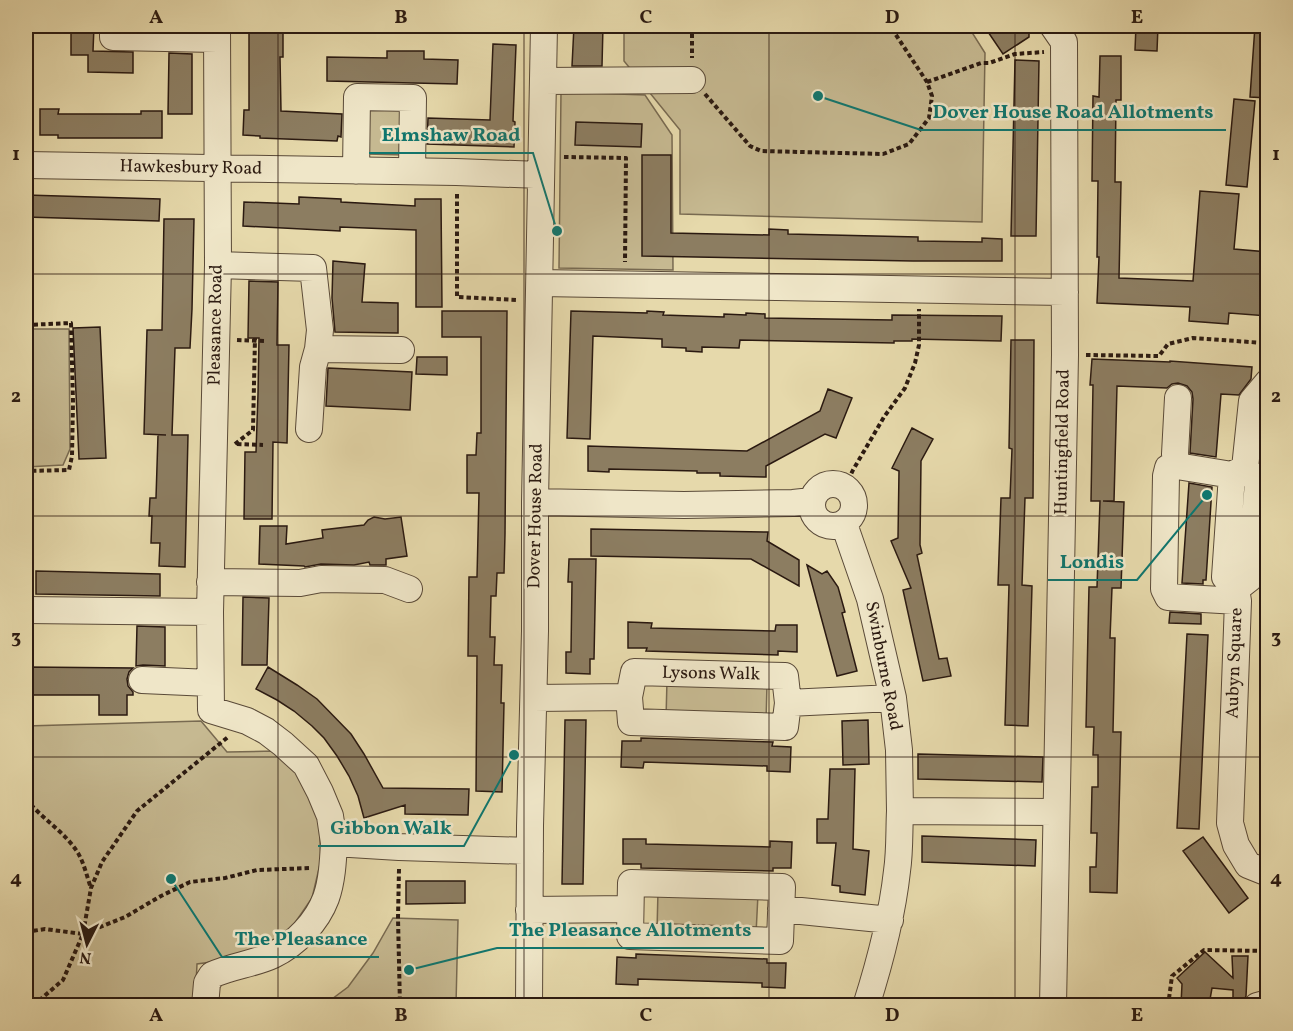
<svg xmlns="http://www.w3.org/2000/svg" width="1293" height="1031" viewBox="0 0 1293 1031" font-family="Vollkorn,serif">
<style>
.green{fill:#c6b991;stroke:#786a51;stroke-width:1.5}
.building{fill:#8c7d61;stroke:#2b1a11;stroke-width:1.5}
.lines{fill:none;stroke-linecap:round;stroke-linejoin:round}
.minor-casing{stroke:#5a4a38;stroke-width:28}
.path{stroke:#2b1a11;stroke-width:4;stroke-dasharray:4.5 3;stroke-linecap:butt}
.minor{stroke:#efe6c8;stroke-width:26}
.grid{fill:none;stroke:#2b1a11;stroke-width:1.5;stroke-opacity:0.55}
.labels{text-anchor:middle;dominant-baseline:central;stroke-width:5;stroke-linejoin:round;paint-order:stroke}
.street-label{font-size:18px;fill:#2b1a11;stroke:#efe6c8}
.leader{fill:none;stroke:#0f766e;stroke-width:2}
.callout-dot{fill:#0f766e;stroke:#efe6c8;stroke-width:2}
.callout-label{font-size:20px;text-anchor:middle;font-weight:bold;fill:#0f766e;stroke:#efe6c8;stroke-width:5;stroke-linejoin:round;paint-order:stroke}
.neatline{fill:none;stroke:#2b1a11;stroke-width:2}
.grid-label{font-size:20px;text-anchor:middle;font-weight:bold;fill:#2b1a11}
</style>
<rect width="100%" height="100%" fill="#e6d9ab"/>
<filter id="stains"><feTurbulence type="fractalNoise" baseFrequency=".00333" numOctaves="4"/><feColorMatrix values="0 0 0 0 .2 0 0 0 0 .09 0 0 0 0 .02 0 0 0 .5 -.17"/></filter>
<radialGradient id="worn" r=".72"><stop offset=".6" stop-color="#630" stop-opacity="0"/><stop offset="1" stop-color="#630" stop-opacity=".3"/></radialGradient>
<path class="green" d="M624 26H968L985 53 982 222 680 214V130L624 61Z
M561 92 645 95 672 135 673 270 559 268Z
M366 106H402L404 155 367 154Z
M26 329H69L70 449 63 465 26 467Z
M667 680 767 683 766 723 666 719Z
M201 721 227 752 275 751 301 778 319 821 321 860 312 898 290 930 265 947 234 959 197 964 195 1005H26V726Z
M658 891 758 894 756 934 657 931Z
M393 918 458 920 456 1005H324L348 987 373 953Z"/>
<path class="building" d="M71 26H94L93 51 133 52V73L88 72V55H71Z
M249 26H283V57H280L281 111 342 114 341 137 338 136 337 141 260 138V136L243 135 244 110H249Z
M574 26H603L602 66H572Z
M984 26H1025L1029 31V37L1003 54Z
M1136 26H1158L1157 51 1135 50Z
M1255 26H1268V98L1250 97Z
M493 44 516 45 513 121 515 122 514 147 427 144 428 118 490 120Z
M387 51H424V59L458 60 457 84 327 81V57L387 58Z
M169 53 192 54V114H168Z
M1100 56H1121V100H1116L1115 182H1121L1119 278 1193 281 1200 191 1239 194 1234 249 1268 252V316L1229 313 1228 324 1189 321 1190 307 1097 303 1099 257H1097L1098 181H1092L1093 96 1099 97Z
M1015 60 1039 61 1036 236H1011Z
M1234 99 1255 101 1247 187 1226 185Z
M40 109H59L58 114H141V111H162V138H58V135H40Z
M576 122 642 124 641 147 575 145Z
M642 155H671V233L769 235V229L788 230V234L918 237V241L982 242V238L1002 239V261H913L642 256Z
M26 195 160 199 159 221 26 217Z
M299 197 341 199V202L415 206V199H441L442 307H416V230L340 227V231L243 226 244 202 299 204Z
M164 219H194L192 309 190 348H175L172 435H188L185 567 159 566 160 543H151L152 516H149L150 498H156L158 435H166L144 434 147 330H162Z
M333 261 365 264 362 302 398 303V333L335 332 332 298Z
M249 281 278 282 277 345H289L287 443 273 442 272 519H244L245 452H256L258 394 259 338H248Z
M442 311H507L505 534 504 573H497L496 596H491L490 637H495L494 665H502L501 703H504L502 792 476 791 477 656H468L469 577H477L479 493H467V455H476L477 433H481V337H442Z
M571 311 647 313V311L664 312 663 315 724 317V314L746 315V313L765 314V318L892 320V315L1002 316 1001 341 912 339V341H894V343L740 340 739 348 702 347V352L686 351V348L662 347V339L593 336 590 439 567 438Z
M100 327 106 458 79 459 73 328Z
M1011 340H1034L1033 498H1025L1022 585 1032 586 1028 726 1005 725 1009 585H998L1001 498H1010L1012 449 1009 448Z
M417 357H447V375L416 374Z
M1092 359 1170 362V361L1252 367 1251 379 1239 395 1221 394 1216 457 1190 453 1193 399 1192 392 1187 386 1178 383 1172 384 1167 388 1117 386 1114 501H1103L1124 502 1121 588H1112L1110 638H1115L1113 732H1121L1117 893 1090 892V867H1096L1097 833H1091L1092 787H1098V755H1093L1094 727H1086L1088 630 1089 587H1097L1100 501H1091L1093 385H1090Z
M328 368 412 372 410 410 326 406Z
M828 389 852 398 836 438 825 434 766 466V477L720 476V473H697V471L609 469V472L588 471V446L747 451 820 411Z
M912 428 933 439 921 461 920 545 922 553 917 555 939 659 947 658 951 676 923 681 903 590 911 588 891 541 898 538 899 471 892 468Z
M1189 483 1212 487 1206 580H1203V584L1182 583Z
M374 517 385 519 401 517 407 556 386 559V565H370L369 562 354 565 321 564 305 567 304 566 259 564 260 526H287L286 544 323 538 322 530 364 525 368 520Z
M591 529 768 532 767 541 799 560V586L751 559 591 556Z
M569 559H596L594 659H590V674L566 673V652H571L572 582H568Z
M807 565 822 574 827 571 838 587 845 612 842 613 857 671 837 676Z
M36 571 160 574V596L36 594Z
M243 597 269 598 267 665H242Z
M1170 612 1201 614V624L1169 623Z
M628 622 652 623 651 628 775 631 776 625H797V652L778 651V655L646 651 647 648H628Z
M137 626 165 627V666L143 665 136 666Z
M1187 634 1208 635 1199 829 1177 828Z
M26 667 133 668 129 672 127 679 128 686 133 692V695H127V715H99V695H26Z
M268 667 297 685 317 699 351 734 364 754 383 788 469 789 468 815 405 814V805L364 818 358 796 349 776 337 756 324 738 312 726 294 711 277 700 256 689Z
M565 720H586L583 884H562Z
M868 720 869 764 843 765 842 721Z
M641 738 773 742 772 746 791 747 790 772 767 771V766L644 762 643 768 621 767 622 741H641Z
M918 754 1043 757 1042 782 918 779Z
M830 769H855L853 849 869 851 865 895 840 892V886L832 885 836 843H817V819H828Z
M922 836 1036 840 1035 866 922 862Z
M1203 837 1248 898 1229 913 1183 851Z
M623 839H646V844L770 847V841L792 842 791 868H773V871L641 868V864H623Z
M406 881H465V903L406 904Z
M1205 952 1233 978 1232 956H1248L1246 996 1243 1002H1233V990L1212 988 1209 1005H1181L1182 984 1177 978Z
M636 954 767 959V963H786L785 988 762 987V983L638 979V985L616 984 617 957 636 958Z"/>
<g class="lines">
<g class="minor-casing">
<path id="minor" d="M113 26V37L217 39
M543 81 692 80
M26 165 456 172 541 175
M356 171 357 97 413 98 412 171
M218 265 313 268 320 330 318 349 313 367 309 429
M540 283 1065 292
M318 349 401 350
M1268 382 1252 401 1245 468 1258 482 1250 578 1236 589 1238 601 1230 823 1236 845 1248 865 1268 873
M1177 466 1175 454 1178 398
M1232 475 1225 577 1236 589
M812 505a21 21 0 1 1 42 0a21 21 0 1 1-42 0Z
M535 502 684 505 793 503 812 501
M844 524 870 599 893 698 899 750 900 811 1055 812
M210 582 300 583 321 579 385 580 409 589
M1238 601 1168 597 1164 589 1166 476 1168 468 1177 466 1232 475 1245 468
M26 610 210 612 211 710 247 721 266 731 283 744 306 765 320 792 330 816 334 843 399 847 530 851
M210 612 218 265 217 26
M634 672 785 676 788 703 785 727 631 722 629 697Z
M142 680 210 683
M534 698 629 697
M788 703 893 698
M631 883 782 887 780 941 630 936Z
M781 909 890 920
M529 910 630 909
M205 1006 207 983 212 975C231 966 254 964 273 955 296 944 317 922 326 898 332 881 333 862 334 843
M529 1006 530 826 535 631V502L544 26
M866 1006C880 962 892 917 897 871 900 851 899 831 900 811
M1053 1006 1065 355 1064 42 1053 26
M1257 1006 1268 1003"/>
</g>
<path class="path" d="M692 26V58
M927 82 981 63H989L1015 54 1044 52
M705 94 750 146 761 151 883 154 909 144 929 118 932 96 927 82 890 26
M564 157 626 158 625 262
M457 194V297L517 300
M26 325 71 323 73 402 72 456 69 470 26 471
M237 340 264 341
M1086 355 1159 356 1168 344 1193 338 1264 343 1268 344
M235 444 253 430 255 338
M237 444 263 445
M845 487 853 470 884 417 905 388 915 363 919 345V309
M26 799C41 818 65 832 78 853 84 863 87 877 91 888
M399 869 398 918 400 1006
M26 932 45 929 83 934 125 917 161 896 190 882 225 878 257 870 311 868
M35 1006V1004L63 980 83 934 91 888 102 862 137 811 228 737
M1168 1006 1172 976 1204 950 1268 951"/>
<use href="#minor" class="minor"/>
</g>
<path class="grid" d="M278 26V1006M524 26V1006M769 26V1006M1015 26V1006M26 274H1268M26 516H1268M26 757H1268"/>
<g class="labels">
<g class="street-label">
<text transform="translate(191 168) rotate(1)">Hawkesbury Road</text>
<text transform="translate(216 325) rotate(-89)">Pleasance Road</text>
<text transform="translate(1063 442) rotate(-89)">Huntingfield Road</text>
<text transform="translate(536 516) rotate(-89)">Dover House Road</text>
<text transform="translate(1235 663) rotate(-88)">Aubyn Square</text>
<text transform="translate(883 666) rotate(79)">Swinburne Road</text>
<text transform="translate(711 674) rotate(1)">Lysons Walk</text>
</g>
</g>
<path class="leader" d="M818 96L921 130H1226M557 231L533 153H369M1207 495L1137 580H1048M514 755L464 846H318M409 970L497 948H764M171 879L222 957H379"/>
<g class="callout-dot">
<circle cx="818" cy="96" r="6"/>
<circle cx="557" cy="231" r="6"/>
<circle cx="1207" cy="495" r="6"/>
<circle cx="514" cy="755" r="6"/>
<circle cx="409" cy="970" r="6"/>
<circle cx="171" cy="879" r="6"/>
</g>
<g class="callout-label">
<text x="1073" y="118">Dover House Road Allotments</text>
<text x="451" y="141">Elmshaw Road</text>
<text x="1092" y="568">Londis</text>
<text x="391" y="834">Gibbon Walk</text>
<text x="630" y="936">The Pleasance Allotments</text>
<text x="301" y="945">The Pleasance</text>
</g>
<rect width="1293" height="1031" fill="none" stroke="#e6d9ab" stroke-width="66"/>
<g transform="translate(87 944) rotate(186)" stroke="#efe6c8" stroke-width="4.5" paint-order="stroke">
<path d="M0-4.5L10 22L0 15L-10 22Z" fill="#2b1a11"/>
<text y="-9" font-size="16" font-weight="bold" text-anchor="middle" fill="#2b1a11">N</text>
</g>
<rect x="33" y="33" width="1227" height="965" class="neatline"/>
<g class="grid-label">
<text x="156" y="23">A</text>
<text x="401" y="23">B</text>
<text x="646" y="23">C</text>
<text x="892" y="23">D</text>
<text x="1137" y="23">E</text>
<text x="16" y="160">1</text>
<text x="1276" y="160">1</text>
<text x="16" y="402">2</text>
<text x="1276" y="402">2</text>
<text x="16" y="643">3</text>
<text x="1276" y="643">3</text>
<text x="16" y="884">4</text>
<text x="1276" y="884">4</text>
<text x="156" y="1021">A</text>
<text x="401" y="1021">B</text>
<text x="646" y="1021">C</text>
<text x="892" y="1021">D</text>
<text x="1137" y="1021">E</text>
</g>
<rect width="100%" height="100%" filter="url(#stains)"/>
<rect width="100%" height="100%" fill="url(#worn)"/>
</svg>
